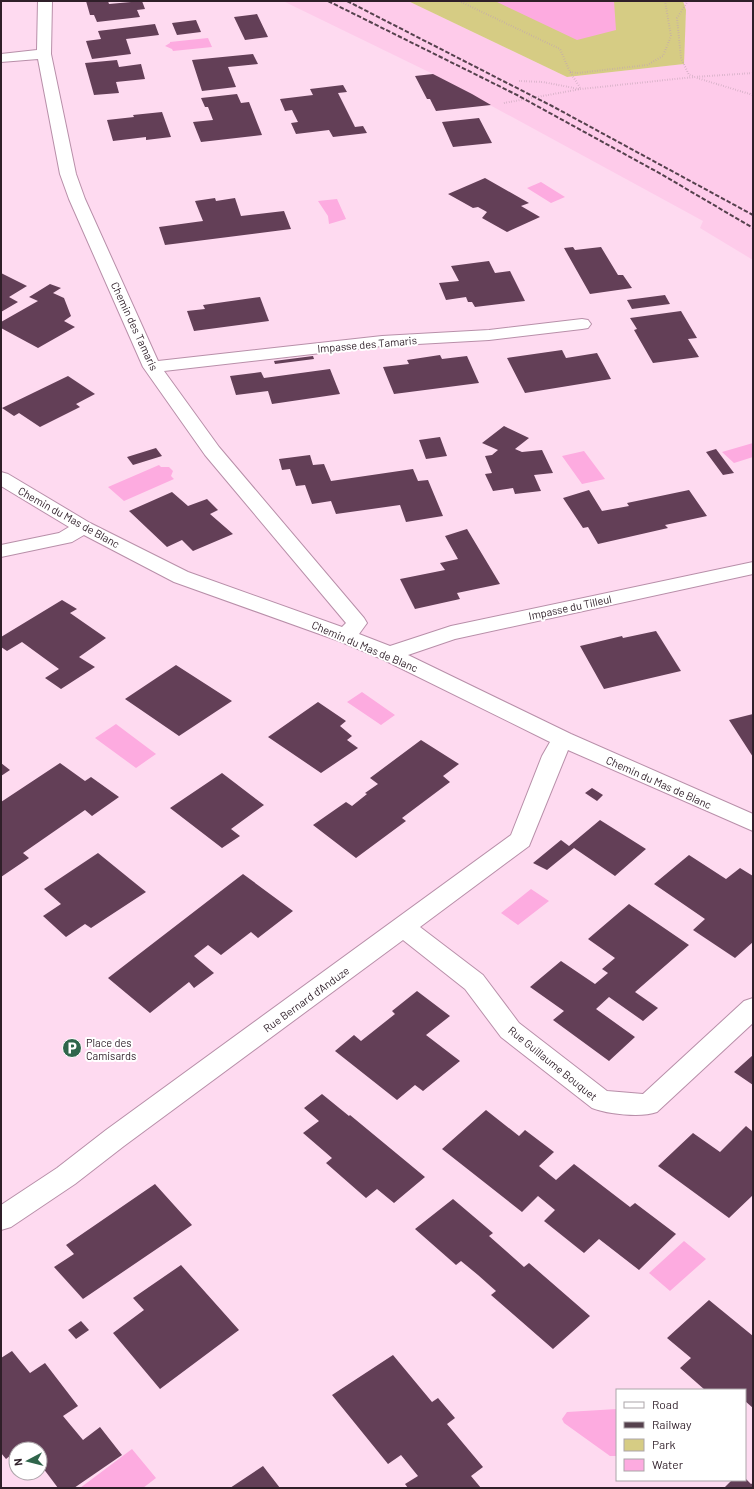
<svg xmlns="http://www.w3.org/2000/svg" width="754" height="1489" viewBox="0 0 754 1489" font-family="Barlow,sans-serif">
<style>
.built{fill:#fecbea}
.green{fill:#d6cc84}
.water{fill:#fdabe0}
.building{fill:#633f57}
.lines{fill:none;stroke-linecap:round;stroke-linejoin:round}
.minor-casing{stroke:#b88fa9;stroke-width:2}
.path{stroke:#c0a2b4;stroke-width:2;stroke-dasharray:0.5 2;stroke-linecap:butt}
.minor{fill:#fff;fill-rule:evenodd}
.rail{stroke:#55414d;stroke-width:2;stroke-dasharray:4.5 2;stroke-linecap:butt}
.labels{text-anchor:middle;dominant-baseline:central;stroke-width:4;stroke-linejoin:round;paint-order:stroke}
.street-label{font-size:11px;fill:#2f1f29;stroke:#fff}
.poi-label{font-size:11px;fill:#2f1f29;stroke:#fff;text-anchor:start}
</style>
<rect width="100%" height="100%" fill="#fedaf0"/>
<path class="built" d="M283 1H408L567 77 683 64 686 10 683 1H753V260L700 228 703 221 433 74Z"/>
<path class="green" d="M408 1H683L686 10 684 64 567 77Z"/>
<path class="water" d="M495 1H614L616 30 577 40Z
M208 38 212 47 173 51 172 49 165 46 170 43V42Z
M541 182 565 197 551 203 527 188Z
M337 199 346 219 329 224 328 216 318 201Z
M753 443V457L734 463 722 452Z
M584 451 605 479 582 484 562 456Z
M159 465 161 467H169L173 471 171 476 174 479 124 501 108 487Z
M362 692 395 715 381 725 347 702Z
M116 724 156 754 136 768 95 738Z
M531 889 549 901 518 925 501 913Z
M684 1241 706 1259 670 1291 649 1273Z
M617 1409V1456H610L564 1423 562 1419 567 1412Z
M132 1449 156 1478 143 1488H80Z"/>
<path class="building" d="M86 1H108L109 4 142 1 145 9 137 10 140 17 97 22 94 15H90Z
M257 14 268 37 245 40 234 17Z
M196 20 201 32 177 35 172 23Z
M155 24 159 35 126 39 131 54 92 59 86 41 101 39 98 31Z
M253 54 258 64 228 67 236 87 202 91 192 60Z
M117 60 119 67 141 64 145 79 116 82 119 93 94 95 85 63Z
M433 74 472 94 491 105 436 111 430 99H427L415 76Z
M343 85 347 92 338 93 355 127 363 126 367 133 333 137 329 130 296 134 291 123 298 122 292 110 285 111 280 99 313 95 310 89Z
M237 94 241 103 249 102 262 135 201 142 193 122 213 120 208 107H205L201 98Z
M162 112 171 137 146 140V137L113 141 107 120 134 117 133 115Z
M479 118 492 143 453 147 442 122Z
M485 178 529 203 521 206 540 217 507 232 482 218 487 212 478 207 473 208 448 194Z
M215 198 216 201 235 198 241 216 284 211 291 229 165 245 159 227 203 221 195 201Z
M573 247 575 250 601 247 618 275H623L632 288 590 294 564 248Z
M489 261 495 273 510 271 525 301 475 307 472 302H468L466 297 446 300 439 283 459 281 451 266Z
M1 273 27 286 9 297 18 302 1 312Z
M50 284 61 288 53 293 64 298 71 316 64 321 75 327 38 348 1 328V322L38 301 29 297Z
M665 295 670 304 632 309 627 300Z
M260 297 269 321 194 331 187 311 205 309 203 305Z
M681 311 697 338 688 339 699 357 653 363 634 330 637 329 630 318Z
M562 350 566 358 597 353 611 379 525 393 507 358Z
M440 355 442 359 467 356 479 383 394 394 383 367 409 364 407 360Z
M313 356 314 359 275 364 274 361Z
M330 369 340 394 272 404 268 391 236 395 230 376 261 372 264 378Z
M68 376 95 394 76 404 80 407 40 427 19 413 14 416 2 408Z
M504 426 529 438 515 449 522 452 542 450 553 473 534 475 541 491 515 494 513 488 493 491 485 474 492 473 485 456 492 455 498 450 482 443Z
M440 437 447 456 426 459 419 440Z
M156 448 162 456 133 465 127 457Z
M716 449 734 473 723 475 706 452Z
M310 455 313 465 324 464 331 481 413 469 418 481 428 480 443 516 406 522 400 505 336 514 331 501 312 504 305 485 296 486 290 469 282 470 279 459Z
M589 490 602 511 629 506 627 503 689 490 707 516 665 525 668 528 598 544 588 527 583 528 563 498Z
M172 492 188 506 207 499 218 510 210 514 233 534 193 551 182 540 167 547 129 511Z
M467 529 500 584 457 593 460 599 415 609 400 579 445 570 440 563 458 559 445 536Z
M62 600 77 609 70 613 106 638 79 657 95 667 61 689 45 678 59 669 22 642 7 651 1 647V637Z
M656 631 681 671 604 689 580 646 622 636 623 638Z
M176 665 232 701 179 736 125 699Z
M318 702 346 721 340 726 352 736 347 740 358 748 321 773 268 737Z
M753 714V757L729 720Z
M421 740 459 764 443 776 450 782 402 818 406 821 356 858 313 825 346 802 352 806 367 794 365 793 378 784 370 778Z
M1 763 10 770 1 776Z
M60 763 85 781 91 777 119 797 92 816 85 810 23 853 29 858 1 877V802Z
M222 773 264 805 231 829 240 836 222 848 170 808Z
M592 788 603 795 597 801 585 793Z
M600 820 646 849 615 876 574 848 547 870 533 863 561 840 569 846Z
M98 853 146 892 91 928 85 924 66 937 43 916 61 904 44 889Z
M689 855 726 879 740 868 753 876V942L735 958 693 930 705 919 654 884Z
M243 874 293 911 258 938 251 932 221 955 208 945 194 956 214 973 194 988 189 982 150 1013 108 978Z
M629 904 689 945 635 992 658 1008 643 1021 609 997 596 1009 635 1037 609 1061 553 1020 564 1011 530 987 561 961 595 984 608 973 602 969 615 958 588 939Z
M417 991 450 1016 426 1035 460 1061 423 1091 415 1085 397 1100 335 1051 354 1035 361 1041 395 1014 392 1011Z
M753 1055V1085L734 1072Z
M322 1094 349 1116 350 1115 425 1177 394 1203 377 1189 366 1198 326 1163 332 1158 303 1133 319 1121 304 1108Z
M486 1110 519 1136 525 1130 554 1152 539 1166 556 1180 574 1164 630 1207 635 1203 676 1234 639 1270 599 1239 584 1253 544 1221 555 1210 538 1196 522 1212 442 1149Z
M746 1126 752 1131 753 1129V1195L729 1218 658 1166 693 1133 720 1152Z
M155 1184 192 1225 83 1299 54 1267 74 1254 66 1245Z
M453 1199 493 1233 489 1236 524 1267 529 1263 590 1316 553 1349 491 1295 496 1291 478 1275 461 1261 456 1265 415 1229Z
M181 1265 239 1330 160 1389 113 1333 144 1310 133 1298Z
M709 1300 753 1336V1408L745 1401V1390H705L680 1368 691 1358 667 1338Z
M81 1321 89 1330 76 1339 68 1330Z
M12 1351 30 1373 45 1363 78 1406 63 1416 83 1440 100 1427 122 1455 74 1488H58L40 1464V1449H29L26 1445 19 1449H16V1451L6 1459 1 1453V1358Z
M393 1355 432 1402 438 1398 455 1418 447 1424 483 1467 471 1476 481 1488H408L405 1484 418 1476 401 1455 388 1464 332 1395Z
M263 1466 280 1488H230Z
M745 1478 751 1484 753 1483V1488H724L732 1480H745Z"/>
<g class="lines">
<g class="minor-casing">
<path id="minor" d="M38 1H52L51 54 76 174 85 199 158 361 382 336 489 330 582 319 588 320 591 324 588 328 582 329 489 340 382 346 164 371 219 447 364 618 367 623 359 634 390 646 451 626 753 562V574L455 639 408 655 571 734 753 814V831L568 750 529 846 420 927 483 975 519 1023 607 1091 643 1094 744 1001 753 998V1023L657 1112C641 1118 608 1114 592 1108L501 1037 465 989 403 940 124 1146 75 1184 11 1227 1 1230V1205L57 1168 106 1130 511 835 542 756 550 742 382 659 339 641 174 582 84 535 72 542 1 557V545L59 533 69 527 1 486V472L8 474 90 523 188 572 342 627 346 623 205 455 143 367 69 199 60 174 38 59 1 62V54L37 50Z"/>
</g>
<path class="path" d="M459 1 560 49 570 72 581 89
M688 1 677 18 681 58 689 75 693 76
M570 72 578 73 647 65 663 56 671 36 665 1
M697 78 753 95
M519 81 543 82 579 89
M504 103 581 89 694 77 753 73"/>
<use href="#minor" class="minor"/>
<path class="rail" d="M328 1 517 95 661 174 753 228
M347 1 552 106 753 215"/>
</g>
<defs>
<g id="parking-disc" transform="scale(1)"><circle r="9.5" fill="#2f654b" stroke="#fff"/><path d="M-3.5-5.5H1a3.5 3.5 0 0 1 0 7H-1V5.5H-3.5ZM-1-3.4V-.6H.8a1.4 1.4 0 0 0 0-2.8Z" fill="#fff"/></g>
</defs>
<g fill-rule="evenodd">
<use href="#parking-disc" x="72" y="1048"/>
</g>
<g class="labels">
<g class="street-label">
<text transform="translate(135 326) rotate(65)">Chemin des Tamaris</text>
<text transform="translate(367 344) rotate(-5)">Impasse des Tamaris</text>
<text transform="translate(69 517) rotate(29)">Chemin du Mas de Blanc</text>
<text transform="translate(570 607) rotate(-12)">Impasse du Tilleul</text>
<text transform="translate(365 646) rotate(23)">Chemin du Mas de Blanc</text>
<text transform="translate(659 782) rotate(24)">Chemin du Mas de Blanc</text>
<text transform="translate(306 999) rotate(-36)">Rue Bernard d'Anduze</text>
<text transform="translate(553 1063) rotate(39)">Rue Guillaume Bouquet</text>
</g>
<g class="poi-label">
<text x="86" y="1042">Place des<tspan x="86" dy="13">Camisards</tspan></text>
</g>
</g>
<rect width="754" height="1489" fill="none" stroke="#2f1f29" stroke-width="4"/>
<rect x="616" y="1389" width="130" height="92" fill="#ffffff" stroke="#aca5a9"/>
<rect x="624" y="1402" width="20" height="6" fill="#ffffff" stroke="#aca5a9"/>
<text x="652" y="1409" font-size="12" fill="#2f1f29">Road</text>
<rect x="624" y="1422" width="20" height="6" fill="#55414d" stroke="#aca5a9"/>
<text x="652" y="1429" font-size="12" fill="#2f1f29">Railway</text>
<rect x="624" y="1439" width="20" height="12" fill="#d6cc84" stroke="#aca5a9"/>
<text x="652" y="1449" font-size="12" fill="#2f1f29">Park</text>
<rect x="624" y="1459" width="20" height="12" fill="#fdabe0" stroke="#aca5a9"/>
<text x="652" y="1469" font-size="12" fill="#2f1f29">Water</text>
<g transform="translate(28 1461) rotate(263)"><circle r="19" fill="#ffffff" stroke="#aca5a9"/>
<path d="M0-3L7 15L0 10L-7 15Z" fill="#2f654b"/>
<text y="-6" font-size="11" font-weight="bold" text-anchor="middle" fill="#2f1f29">N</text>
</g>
</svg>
